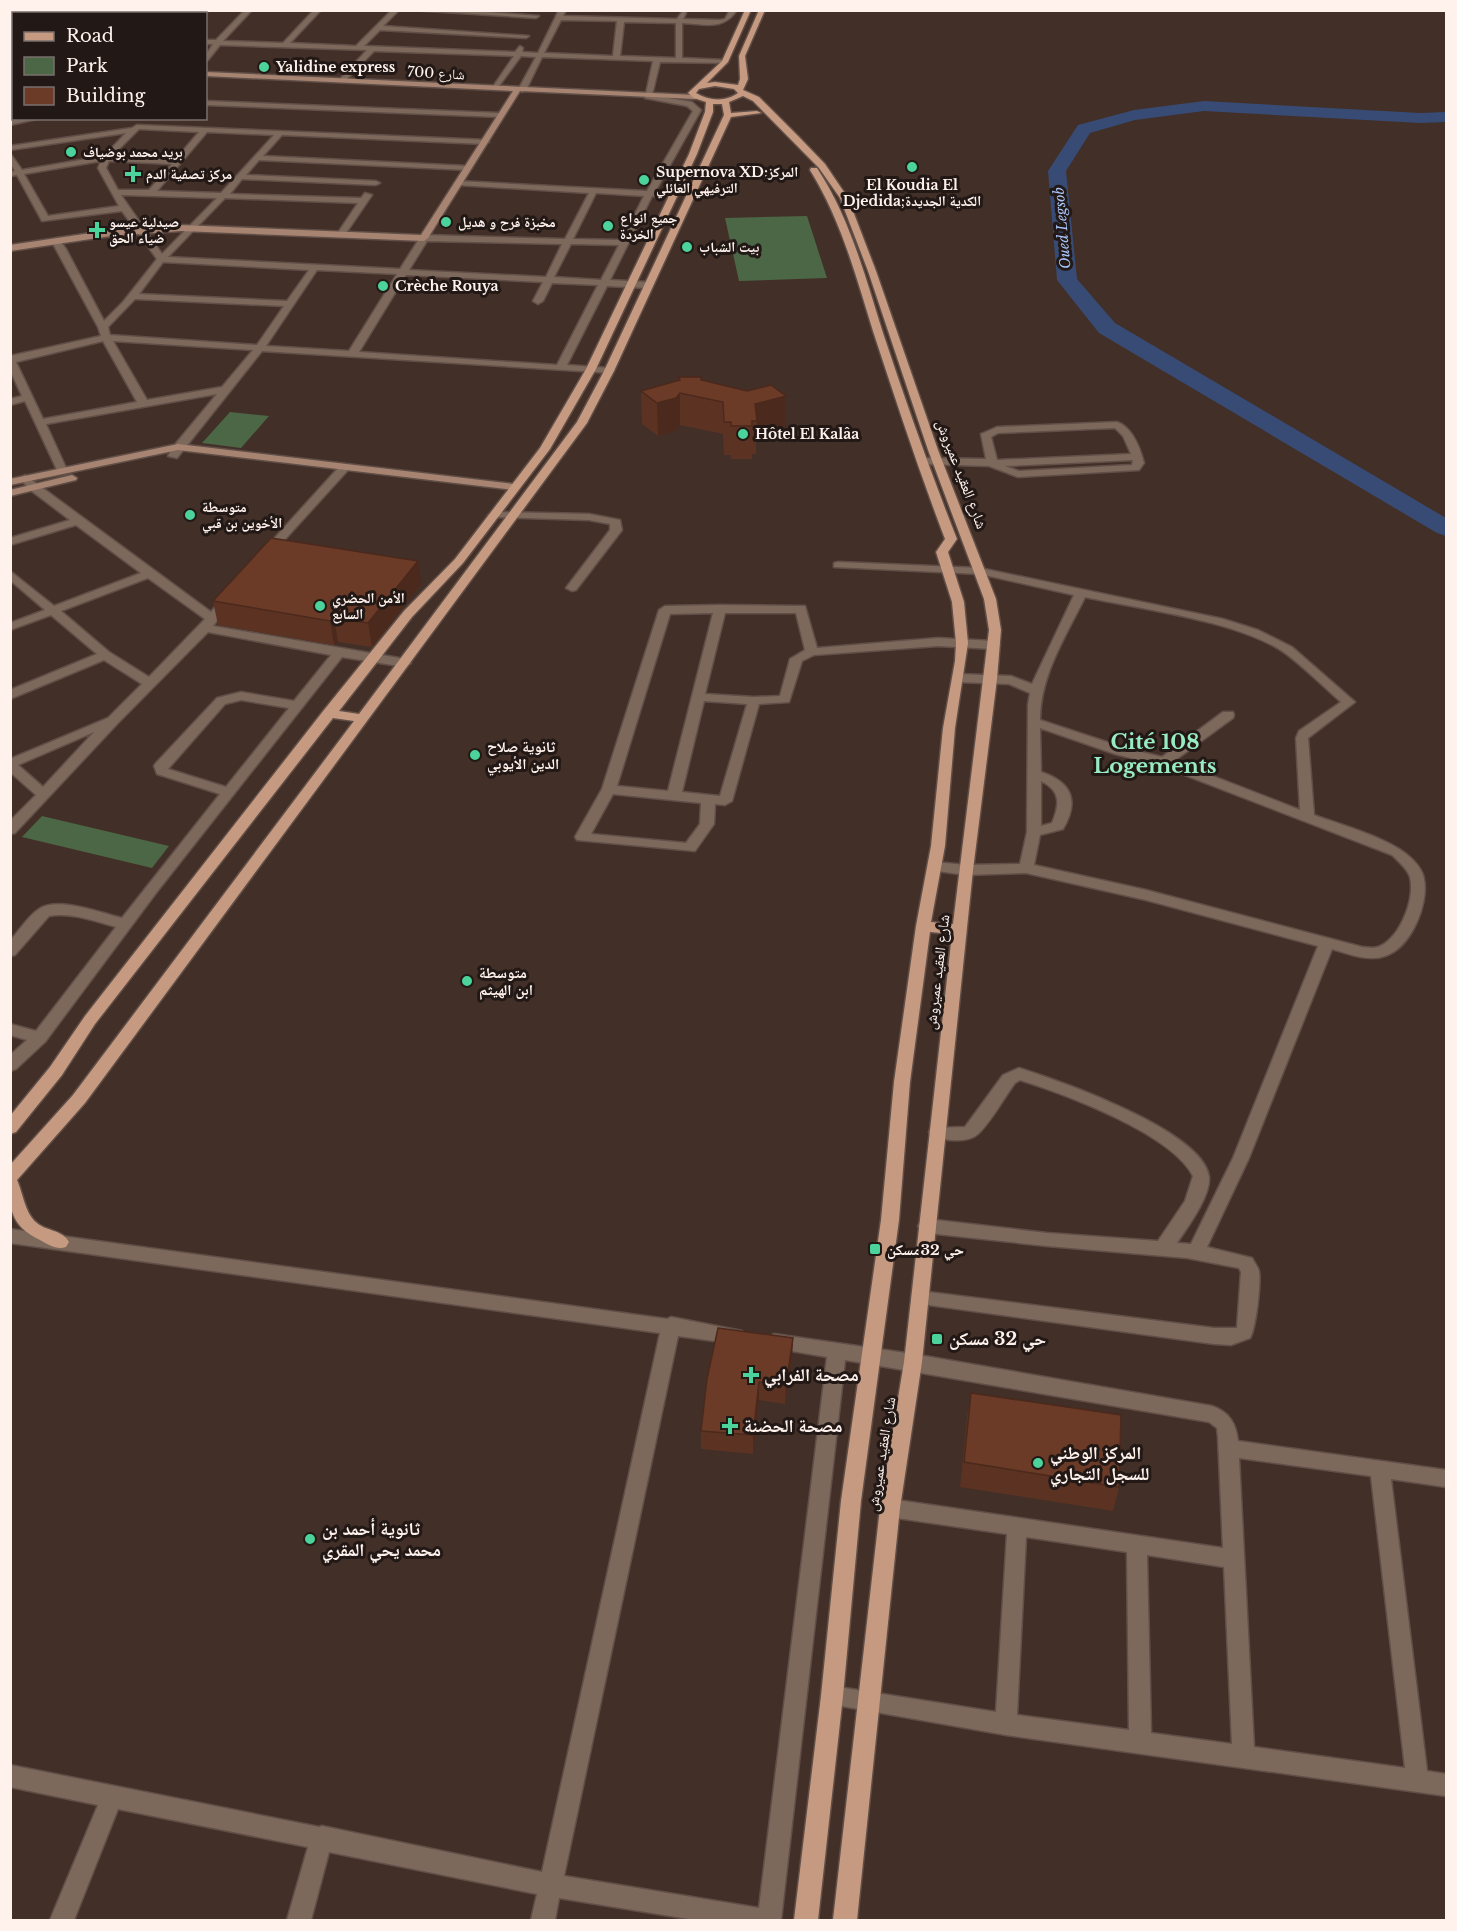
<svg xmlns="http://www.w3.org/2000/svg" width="1457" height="1931" viewBox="0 0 1457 1931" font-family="'Libre Baskerville','Noto Naskh Arabic',serif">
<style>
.green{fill:#4c6746}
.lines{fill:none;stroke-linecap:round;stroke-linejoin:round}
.river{fill:#384b75;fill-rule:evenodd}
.street-casing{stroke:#604e47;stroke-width:3}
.secondary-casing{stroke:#604e47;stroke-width:3}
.primary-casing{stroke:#604e47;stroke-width:3}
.street{fill:#7d685c;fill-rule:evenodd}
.secondary{fill:#a68471;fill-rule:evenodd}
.primary{fill:#c59a81;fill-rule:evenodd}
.wall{fill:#5c3322}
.shaded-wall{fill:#4b291c}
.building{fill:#6b3b28;stroke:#4b291c;stroke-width:1.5}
.poi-dot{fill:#4cd39b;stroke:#221916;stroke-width:2}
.labels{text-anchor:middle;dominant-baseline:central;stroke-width:6;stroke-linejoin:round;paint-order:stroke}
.far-poi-label{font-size:14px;font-weight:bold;fill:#fff1ec;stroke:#221916;text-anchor:start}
.far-street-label{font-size:14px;fill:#fff1ec;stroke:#221916}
.far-water-label{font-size:14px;font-style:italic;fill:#abc6fd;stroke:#221916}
.street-label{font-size:15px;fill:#fff1ec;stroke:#221916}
.poi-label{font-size:15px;font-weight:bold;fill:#fff1ec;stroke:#221916;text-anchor:start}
.near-poi-label{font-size:18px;font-weight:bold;fill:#fff1ec;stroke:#221916;text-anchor:start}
.district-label{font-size:21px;font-weight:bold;fill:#98ecc2;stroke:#221916}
</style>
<rect width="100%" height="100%" fill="#422f27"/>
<path class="green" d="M807 216 827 278 739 281 725 218Z
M230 412 269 416 241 448 202 443Z
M42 816 169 846 152 868 22 837Z"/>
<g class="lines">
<path class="river" d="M1204 101 1420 113 1446 112V122L1420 123 1204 111 1135 120 1090 133 1066 171 1077 279 1115 323 1446 518V536L1437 533 1099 333 1057 280 1048 171 1078 125 1134 110Z"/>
<g class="street-casing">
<path id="street" d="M68 10H83L57 14Z
M128 10H135L137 14H130Z
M199 10H214L188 14Z
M245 10H252L223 41 283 43 314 10H321L290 43 356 46 392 10H399L383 26 529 36 526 38 380 30 364 46 515 52 520 46 523 48 522 52 538 53 559 10H566L563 16 677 19 683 11 686 13 683 19 720 20 725 19 730 10H737C723 31 705 24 682 23V58L725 60 727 63 660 62 652 95 692 102 701 110 655 192 677 195 673 197 652 196 610 280 647 282 651 285 647 288 607 286 567 365 609 368 612 369V373L262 351 177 458 168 456 173 447 217 394 46 424 67 470 62 473 58 472 25 401 10 405V399L22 396 10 370V356L101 336 98 327 51 240 58 238 66 249 104 321 123 302 157 259 122 211 42 221 17 175 10 176V172L15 171 10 163V153L22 170 104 156 126 133 10 150V146L132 128 137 125 488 140 489 142 485 144 282 135 263 156 468 166 472 168 468 170 259 160 246 175 376 181 380 183 376 185 242 179 230 194 361 198 365 193 372 195 344 236 341 237 337 234 358 203 225 198 168 257 400 269 421 236 424 235 565 239 589 193 458 185 454 183 458 181 647 191 693 111 687 106 645 98 653 61 542 57 526 90 522 92 518 90 536 57 521 56 496 90 492 88 514 56 374 51 344 82 341 78 367 50 220 45 208 60 206 61V55L213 44H206V40H216ZM561 20 617 21 613 56 544 53ZM624 22 676 23V58L620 56ZM139 129 199 132 175 160 112 156ZM207 132 274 135 221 193 157 191ZM101 161 98 168 119 206 48 216 24 174ZM109 161 172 164 149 190H118L106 168ZM596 193 644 196 622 240 573 239ZM121 195 217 198 162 254ZM427 241 562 244 546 277 409 270ZM571 244 619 245 601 280 554 277ZM163 262 309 270 287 301 139 294ZM317 270 397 274 349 351 266 346ZM406 275 543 282 533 301 538 304 543 301 552 283 598 285 557 365 359 352ZM135 299 284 306 257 345 110 335 108 327ZM103 341 137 402 43 419 16 362ZM113 341 253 350 222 387 147 400Z
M412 10H465L539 16 536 18Z
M14 18V22L10 23V19Z
M10 38 14 39V45L10 44Z
M14 60V64L10 65V61Z
M206 101 500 113 504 115 500 117 206 105Z
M23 118H41L10 125V121Z
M1117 422C1133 428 1140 448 1144 463L1139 470 1018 477 989 466 922 464 917 461 922 458 986 459 981 434 997 427ZM1115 428 1123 436 1131 454 997 460 991 437 998 433ZM1133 460 1132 465 1019 471 1005 466Z
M344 465 348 466V470L269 557H261V553L340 466Z
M25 475 211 612 224 596H232L234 598 213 626 405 659 411 663 405 667 342 657 156 893 45 1042 16 1069 10 1071V1055L27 1040 10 1035V1024L36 1031 116 927C94 921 71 912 49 916L15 955 10 956V941C19 931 28 916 39 909 58 896 101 913 122 918L220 794 157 774 154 766 156 763 217 698 241 692 294 701 331 655 208 632 118 723 15 833 10 834V821L36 795 10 772V759L108 718 142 684 104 660 10 699V690L97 654 51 615 10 630V623L45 610 10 580V571L54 606 141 573 76 525 10 545V538L70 520 29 489 20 478ZM148 578 205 619 149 677 109 652 61 611ZM241 700 289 708 226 787 168 769 225 704ZM94 732 43 787 18 765Z
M494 512 589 514 620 520 622 530 576 590 572 591 566 588 610 530V524L589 520 490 517 488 515Z
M838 562 980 568 1223 619 1258 630 1292 647 1355 702 1308 738 1314 815C1341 825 1394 839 1413 860 1418 865 1423 872 1424 879 1429 904 1411 948 1385 956 1368 962 1349 954 1332 949L1249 1158 1207 1247 1252 1258C1254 1262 1258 1267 1259 1271 1261 1283 1256 1328 1250 1338L1231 1345 1214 1344 914 1303 911 1298 914 1293 920 1291 1214 1328H1237L1241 1272 1239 1268 1187 1258 1047 1246 927 1233 921 1231 918 1226 921 1221 927 1219 1047 1233 1158 1241 1185 1201 1193 1176C1172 1134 1065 1094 1020 1080L1015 1083C1004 1098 991 1122 978 1134 967 1144 944 1140 931 1136L929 1132 931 1128 965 1127 1003 1075 1019 1068C1060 1081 1204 1131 1209 1177 1211 1196 1187 1228 1177 1243L1191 1244 1233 1158 1318 946 1146 900 1026 873 966 875 930 870 928 867 930 864 935 862 966 865 1020 864 1027 832 1028 705 1030 693 1009 684 958 682 952 678 958 674 1011 676 1032 684 1074 595 980 574 834 567V563ZM1085 597C1141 609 1239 621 1285 653 1305 668 1323 686 1341 702L1299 731 1296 738 1300 810 1174 761 1233 718 1234 715 1233 712H1223L1162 757 1125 748 1040 720C1040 675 1066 636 1085 597ZM1040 728 1115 754 1159 765 1392 855C1398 861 1407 868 1410 877 1415 898 1402 932 1384 944 1377 949 1370 948 1362 947L1146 890 1034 865 1040 835 1063 829C1080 800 1071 782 1041 772ZM1041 781C1061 791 1060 804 1052 823L1041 826Z
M720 605 805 606 817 648 938 638 994 641 1000 645 994 649 938 646 814 655 802 661 789 702 759 704 732 801 725 805 715 804 714 824 695 851 577 840 575 837 602 789 659 610 665 606ZM713 613 668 791 617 786 670 614ZM725 613H796L805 650 790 659 780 696 754 697 705 694ZM704 701 747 704 720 796 682 792ZM613 794 701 803 700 824 686 843 591 834Z
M10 1229 667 1319 671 1317 742 1331 745 1336 742 1341 736 1344 678 1336 564 1876 759 1908 827 1357 768 1347 765 1342 768 1337 774 1334 913 1354 1212 1406C1229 1412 1236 1423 1238 1441L1446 1470V1487L1391 1479 1427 1771 1446 1774V1796L1006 1735 824 1703 821 1696 824 1689 832 1686 996 1712 1007 1534 890 1517 883 1514 880 1508 883 1502 890 1499 1223 1548 1218 1437 1217 1428 1209 1422 845 1360 781 1920H695L559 1898 555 1920H531L537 1894 329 1852 311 1920H287L308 1847 118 1809 74 1920H50L98 1805 10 1787V1765L319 1827 322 1826 542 1872 660 1333 10 1243ZM1239 1458 1371 1476 1405 1768 1254 1747ZM1026 1537 1127 1552 1129 1730 1017 1715ZM1147 1555 1224 1567 1232 1744 1151 1733Z"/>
</g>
<g class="secondary-casing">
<path id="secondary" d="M206 72 695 95 699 97 695 99 520 91 428 238 424 241 181 231 111 236 10 251V245L111 230 181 225 421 235 513 91 206 76Z
M14 87V91L10 92V88Z
M178 444 514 484 519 487 514 490 178 450 10 485V479Z
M72 475 77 478 76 480 10 496V490Z"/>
</g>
<g class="primary-casing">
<path id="primary" d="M745 10H751L728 62 707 83 715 82 738 85 740 79 739 56 759 10H765L745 56 748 79 743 90 759 97 799 137 825 164 848 198 876 271 938 450 996 599 1001 630 997 679 973 870 922 1362 900 1508 857 1920H833L880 1508 904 1362 952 934 930 932 910 1082 899 1220 861 1501 843 1696 818 1920H794L821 1696 841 1501 881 1220 894 1082 916 926 931 846 943 728 955 661 956 643 952 602 936 552 945 539C919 471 896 401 873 331 856 276 841 220 810 170L811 168H817C850 218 865 276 883 333 906 402 930 471 957 539L948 552 964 602 968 643 955 728 945 846 931 922 953 924 989 630 984 599 928 450 868 271 840 198 819 168 753 101 743 96 729 102 731 113 757 111 761 113 731 117 614 371 587 423 85 1103 17 1180C23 1193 25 1214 37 1223 46 1231 63 1230 69 1242L66 1247C57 1250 49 1245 40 1240 4 1223 10 1200 10 1165L73 1095 354 721 333 718 95 1024 62 1075 16 1132 10 1134V1116L50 1067 85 1016 324 710 404 611 455 559 540 448 586 369 689 154 705 112 706 102 694 98 688 93 722 61ZM715 86 734 89 738 93C726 102 709 101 696 93L699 89ZM713 104H722L724 115 604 371 577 422 359 714 339 711 412 617 463 563 550 449 596 369 697 154 713 112Z"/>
</g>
<use href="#street" class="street"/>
<use href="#secondary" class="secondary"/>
<use href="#primary" class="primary"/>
</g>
<path class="wall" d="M679 377 701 380 747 391 786 396V429L756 436V454H752V459H731V455H724L723 434 680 425 677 430 658 436 642 424 641 391 679 381Z
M421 584 372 647 338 642 334 645 218 625 213 601Z
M793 1338 792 1357 785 1404 759 1400 753 1454 701 1449V1431Z
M971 1393 1119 1487 1113 1511 960 1487 967 1417Z"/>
<path class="shaded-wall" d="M680 393V425L677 430 658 436 657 403Z
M786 396V429L756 436 757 421 755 404Z
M418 561 421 584 372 647 368 623Z
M334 618 338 642 334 645 330 621Z
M793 1338 792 1357 785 1404 786 1385Z
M759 1382V1400L753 1454V1435Z"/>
<path class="building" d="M679 377H701V380L747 391 771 385 786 396 755 404 757 421H752V426H731V422H724L723 402 680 393 676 398 657 403 641 391 680 380Z
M271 538 418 561 368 623 334 618 330 621 213 601Z
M718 1328 793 1338 786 1385 759 1382 753 1435 701 1431 707 1379Z
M971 1393 1121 1415 1119 1487 964 1462Z"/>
<g class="poi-dot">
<circle cx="264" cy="67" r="6"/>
<circle cx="71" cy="152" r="6"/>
<circle cx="912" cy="167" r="6"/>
<path d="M130 165h6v6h6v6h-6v6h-6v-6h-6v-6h6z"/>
<circle cx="644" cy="180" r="6"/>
<circle cx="446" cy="222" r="6"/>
<circle cx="608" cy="226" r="6"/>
<path d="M94 221h6v6h6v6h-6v6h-6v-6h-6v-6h6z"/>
<circle cx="687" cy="247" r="6"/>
<circle cx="383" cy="286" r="6"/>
<circle cx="743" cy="434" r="6"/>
<circle cx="190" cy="515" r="6"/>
<circle cx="320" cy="606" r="6"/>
<circle cx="475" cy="755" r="6"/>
<circle cx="467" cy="981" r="6"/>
<rect x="869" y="1243" width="12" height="12" rx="3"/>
<rect x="931" y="1333" width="12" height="12" rx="3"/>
<path d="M748 1366h6v6h6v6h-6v6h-6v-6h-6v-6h6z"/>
<path d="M727 1417h6v6h6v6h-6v6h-6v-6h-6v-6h6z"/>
<circle cx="1038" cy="1463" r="6"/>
<circle cx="310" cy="1539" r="6"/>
</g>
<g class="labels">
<g class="far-poi-label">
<text x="276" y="67">Yalidine express</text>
<text x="83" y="152">بريد محمد بوضياف</text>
<text x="656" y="172">Supernova XD;المركز<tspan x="656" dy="16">الترفيهي العائلي</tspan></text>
<text x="146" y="174">مركز تصفية الدم</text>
<text x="912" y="185" text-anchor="middle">El Koudia El<tspan x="912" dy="16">Djedida;الكدية الجديدة</tspan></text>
<text x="620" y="218">جميع انواع<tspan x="620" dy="16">الخردة</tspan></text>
<text x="109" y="222">صيدلية عيسو<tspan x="109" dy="16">ضياء الحق</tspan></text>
<text x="458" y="222">مخبزة فرح و هديل</text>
<text x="699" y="247">بيت الشباب</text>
<text x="395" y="286">Crèche Rouya</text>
<text x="755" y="434">Hôtel El Kalâa</text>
<text x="202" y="507">متوسطة<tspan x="202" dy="16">الأخوين بن قبي</tspan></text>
<text x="332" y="598">الأمن الحضري<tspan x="332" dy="16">السابع</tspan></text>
</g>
<g class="far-street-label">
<text transform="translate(436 73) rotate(3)">شارع 700</text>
</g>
<g class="far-water-label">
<text transform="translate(1062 228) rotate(-95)">Oued Legsob</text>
</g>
<g class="street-label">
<text transform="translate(962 474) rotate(69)">شارع العقيد عميروش</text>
<text transform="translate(937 972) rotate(-83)">شارع العقيد عميروش</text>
<text transform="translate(881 1454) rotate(-81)">شارع العقيد عميروش</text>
</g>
<g class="poi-label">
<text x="487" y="746">ثانوية صلاح<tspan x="487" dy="17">الدين الأيوبي</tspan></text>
<text x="479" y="972">متوسطة<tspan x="479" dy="17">ابن الهيثم</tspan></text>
<text x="887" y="1249">حي 32مسكن</text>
</g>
<g class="near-poi-label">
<text x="949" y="1339">حي 32 مسكن</text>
<text x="764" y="1375">مصحة الفرابي</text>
<text x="744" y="1426">مصحة الحضنة</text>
<text x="1050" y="1453">المركز الوطني<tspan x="1050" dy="21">للسجل التجاري</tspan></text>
<text x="322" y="1529">ثانوية أحمد بن<tspan x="322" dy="21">محمد يحي المقري</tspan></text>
</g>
<g class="district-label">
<text x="1155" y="742">Cité 108<tspan x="1155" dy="24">Logements</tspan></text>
</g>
</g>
<rect width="1457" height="1931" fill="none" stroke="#fff1ec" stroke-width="24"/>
<rect x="12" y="12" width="195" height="108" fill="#221916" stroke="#7a6f6c" stroke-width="1.5"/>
<rect x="24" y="32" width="30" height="9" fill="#c59a81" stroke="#7a6f6c" stroke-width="1.5"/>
<text x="66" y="42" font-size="18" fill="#fff1ec">Road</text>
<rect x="24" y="57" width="30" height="18" fill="#4c6746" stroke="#7a6f6c" stroke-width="1.5"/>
<text x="66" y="72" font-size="18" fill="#fff1ec">Park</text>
<rect x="24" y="87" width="30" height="18" fill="#6b3b28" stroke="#7a6f6c" stroke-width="1.5"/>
<text x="66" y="102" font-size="18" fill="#fff1ec">Building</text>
</svg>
